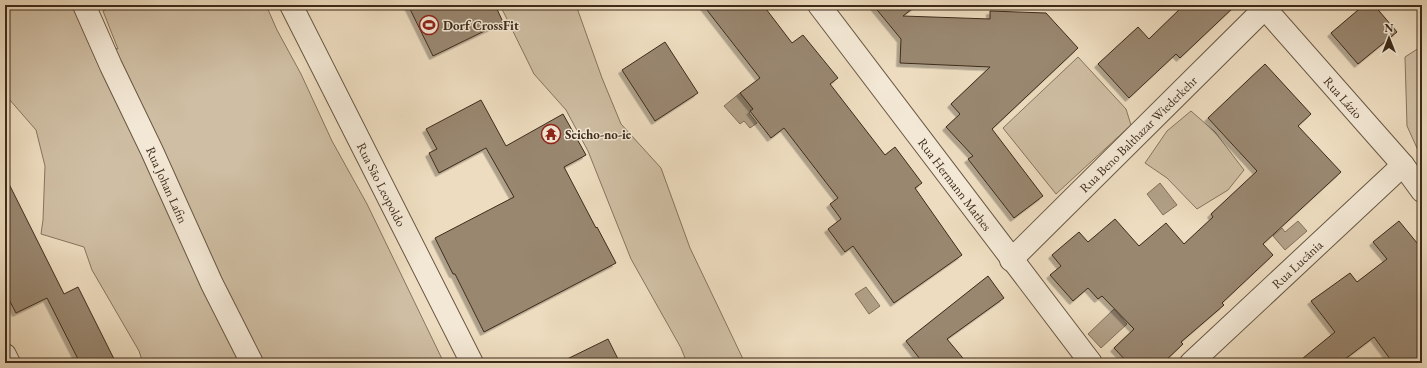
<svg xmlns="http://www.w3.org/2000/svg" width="1427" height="368" viewBox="0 0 1427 368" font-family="'EB Garamond',serif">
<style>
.green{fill:#cfbea3;stroke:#86745e}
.water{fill:#b1a087;stroke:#83715b}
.building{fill:#998770;stroke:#3d2b1a;filter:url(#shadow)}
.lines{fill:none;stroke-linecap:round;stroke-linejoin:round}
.minor-casing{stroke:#695743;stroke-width:24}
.minor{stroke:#f3e8d5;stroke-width:22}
.labels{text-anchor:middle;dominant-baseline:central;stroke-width:3;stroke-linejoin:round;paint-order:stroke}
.poi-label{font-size:13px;font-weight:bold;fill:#3d2b1a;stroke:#f3e8d5;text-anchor:start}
.street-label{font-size:13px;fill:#3d2b1a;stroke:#f3e8d5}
</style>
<defs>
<filter id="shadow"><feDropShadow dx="-3.5" dy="3.5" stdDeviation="0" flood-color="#0004"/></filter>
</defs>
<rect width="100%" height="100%" fill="#eddcbf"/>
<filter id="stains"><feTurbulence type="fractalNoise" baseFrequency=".005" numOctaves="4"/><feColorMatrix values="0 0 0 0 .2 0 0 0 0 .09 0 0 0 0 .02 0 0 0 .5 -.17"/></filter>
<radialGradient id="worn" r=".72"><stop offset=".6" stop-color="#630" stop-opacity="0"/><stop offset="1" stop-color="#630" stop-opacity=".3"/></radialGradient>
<path class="green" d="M5 5H76L93 43 118 49 103 11 114 5H266L277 30 301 74 332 141 367 204 444 363H143L139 351 92 270 84 247 41 234 43 220 45 166 36 130 9 99 5 97Z
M500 5H573L577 8 602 78 621 124 661 168 690 248 743 359 748 363H687L681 348 631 259 588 151 566 110 534 74Z
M1422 46V159L1407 126 1405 57Z
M1078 57 1126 109 1131 125 1056 194 1003 128Z
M1191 111 1215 132 1244 170 1228 190 1197 209 1167 178 1145 163 1167 131Z"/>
<path class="water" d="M740 93 753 109 749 113 757 123 750 128 744 121 740 124 724 106Z
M1160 183 1177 205 1163 215 1147 194Z
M1298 221 1307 231 1285 250 1273 236 1282 228 1285 232Z
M866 287 880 306 869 314 855 294Z
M1114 309 1127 324 1101 348 1088 334Z"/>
<path class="building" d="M408 5H495L503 22 433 56Z
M703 5H763L792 43 803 35 838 78 830 84 885 155 895 147 922 183 915 188 962 255 894 303 853 246 845 252 828 229 841 219 830 204 838 198 784 128 771 138 750 111 753 109 740 93 760 78Z
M873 5H917L903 16 990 19V11L1046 13 1078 48 992 129 1043 196 1014 218 968 159 973 156 946 127 960 114 951 104 990 67 900 63 901 39Z
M1184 5H1236L1180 58 1176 54 1129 98 1098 64 1138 27 1149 39Z
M1364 5H1374L1397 32 1358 64 1331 33Z
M665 42 698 93 655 121 622 70Z
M1265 64 1311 114 1298 126 1341 172 1263 244 1273 255 1222 303 1224 305 1181 342 1183 344 1163 363H1128L1114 348 1134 329 1102 296 1098 299 1088 288 1073 301 1050 275 1061 266 1052 255 1079 232 1088 242 1115 219 1139 246 1166 223 1184 244 1213 217 1211 214 1257 171 1208 118Z
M481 100 506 146 563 114 586 155 564 167 596 228 597 227 616 263 484 332 455 274H453L435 238 514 197 486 148 439 173 429 153 437 149 426 129Z
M5 176 64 294 78 287 116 363H80L47 298 16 313 5 292Z
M1399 221 1422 249V363H1393L1374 337 1340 363H1297L1335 332 1311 301 1350 273 1357 282 1387 259 1373 242Z
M988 276 1004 298 947 339 967 363H923L906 341Z
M608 339 620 363H559Z"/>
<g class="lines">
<g class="minor-casing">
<g id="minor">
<path id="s1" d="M84 5 111 66 152 151 212 284 252 363"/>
<path id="s2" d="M291 5 472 363"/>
<path id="s3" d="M819 5 1091 363"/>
<path id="s4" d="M1262 5 1403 165 1422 191"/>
<path id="s5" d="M1011 260 1265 8"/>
<path d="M5 355 9 363"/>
<path id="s6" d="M1191 363 1403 165"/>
</g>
</g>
<use href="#minor" class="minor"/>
</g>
<defs>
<g id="stadium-ring" transform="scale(1)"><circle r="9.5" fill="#f3e8d5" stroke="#8f2418" stroke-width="1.5"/><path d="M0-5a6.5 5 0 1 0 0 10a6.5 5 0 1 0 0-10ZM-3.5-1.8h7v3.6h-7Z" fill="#8f2418"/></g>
<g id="temple-ring" transform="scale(1)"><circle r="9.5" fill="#f3e8d5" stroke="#8f2418" stroke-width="1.5"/><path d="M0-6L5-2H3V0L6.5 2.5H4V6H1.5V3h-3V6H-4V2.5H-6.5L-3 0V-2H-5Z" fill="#8f2418"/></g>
</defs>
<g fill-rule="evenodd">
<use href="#stadium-ring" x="429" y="25"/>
<use href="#temple-ring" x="551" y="134"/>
</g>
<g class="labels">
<g class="poi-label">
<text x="443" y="25">Dorf CrossFit</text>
<text x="565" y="134">Seicho-no-ie</text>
</g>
<g class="street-label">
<text stroke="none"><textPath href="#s4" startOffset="123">Rua Lázio</textPath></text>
<text stroke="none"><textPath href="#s5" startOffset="179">Rua Beno Balthazar Wiederkehr</textPath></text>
<text stroke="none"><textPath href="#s1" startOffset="198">Rua Johan Lafin</textPath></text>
<text stroke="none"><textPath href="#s2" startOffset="201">Rua São Leopoldo</textPath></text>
<text stroke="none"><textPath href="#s3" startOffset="225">Rua Hermann Mathes</textPath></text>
<text stroke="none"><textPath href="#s6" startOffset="145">Rua Lucânia</textPath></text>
</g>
</g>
<rect width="1427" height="368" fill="none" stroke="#eddcbf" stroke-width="20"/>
<rect x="6" y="6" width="1415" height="356" fill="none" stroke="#3d2b1a" stroke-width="2"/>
<rect x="10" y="10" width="1407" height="348" fill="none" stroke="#3d2b1a"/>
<g transform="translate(1389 38)" stroke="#f3e8d5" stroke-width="3" paint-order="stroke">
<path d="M0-3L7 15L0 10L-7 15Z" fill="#3d2b1a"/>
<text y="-6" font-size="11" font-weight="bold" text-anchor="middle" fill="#3d2b1a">N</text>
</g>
<rect width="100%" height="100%" filter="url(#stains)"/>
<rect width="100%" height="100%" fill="url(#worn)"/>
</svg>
